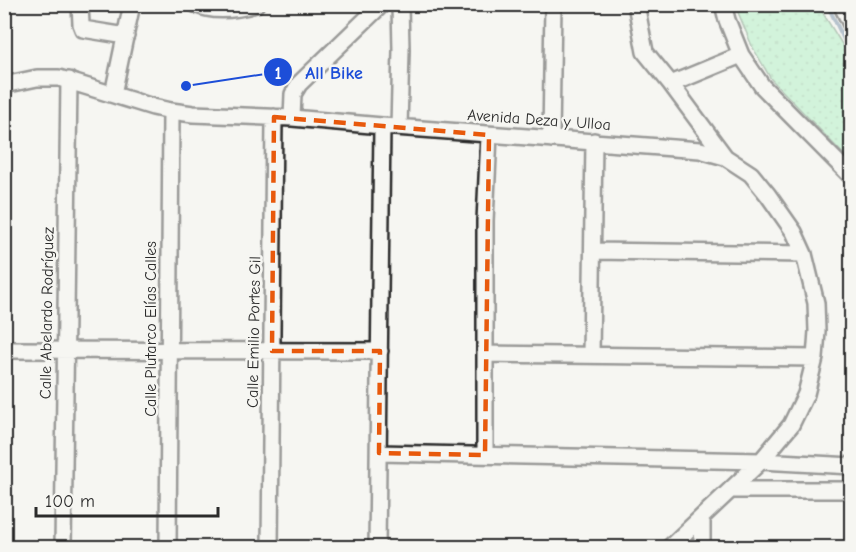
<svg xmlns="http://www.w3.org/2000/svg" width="856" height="552" viewBox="0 0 856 552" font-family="'Comic Neue',sans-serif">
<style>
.park{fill:url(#park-dots);stroke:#698e74;stroke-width:1.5}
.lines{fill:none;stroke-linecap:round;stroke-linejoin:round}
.stream{stroke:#69849f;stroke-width:4}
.minor-casing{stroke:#2b2b2b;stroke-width:20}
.major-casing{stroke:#2b2b2b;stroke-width:24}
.minor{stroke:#f6f6f2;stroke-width:15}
.major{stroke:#f6f6f2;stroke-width:20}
.marked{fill:none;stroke:#e8590c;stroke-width:4.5;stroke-dasharray:12 8;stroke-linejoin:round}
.labels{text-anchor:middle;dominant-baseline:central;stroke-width:5;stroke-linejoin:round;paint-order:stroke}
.street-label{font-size:16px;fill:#2b2b2b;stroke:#f6f6f2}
.leader{fill:none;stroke:#1d4ed8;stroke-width:2}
.callout-dot{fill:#1d4ed8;stroke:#f6f6f2;stroke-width:2}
.mark-label{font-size:18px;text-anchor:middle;font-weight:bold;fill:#fff}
.callout-label{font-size:18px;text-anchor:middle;font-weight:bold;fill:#1d4ed8;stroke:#f6f6f2;stroke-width:5;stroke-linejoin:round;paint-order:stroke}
</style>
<defs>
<pattern id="park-dots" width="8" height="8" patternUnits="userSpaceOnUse" patternTransform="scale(1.5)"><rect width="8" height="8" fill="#a7f0be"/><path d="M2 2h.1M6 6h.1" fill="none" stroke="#90cea3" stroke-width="1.8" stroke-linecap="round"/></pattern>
</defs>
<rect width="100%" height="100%" fill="#f6f6f2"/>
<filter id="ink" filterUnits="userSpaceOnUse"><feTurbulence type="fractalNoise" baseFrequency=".0167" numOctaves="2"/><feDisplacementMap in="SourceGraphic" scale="12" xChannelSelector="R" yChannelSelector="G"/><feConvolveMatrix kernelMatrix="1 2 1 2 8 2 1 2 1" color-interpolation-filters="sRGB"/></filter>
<g filter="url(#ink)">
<path class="park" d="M735 5H818L848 54 851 57V162L771 79 752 46Z"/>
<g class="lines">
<path class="stream" d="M827 4 848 48 852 51"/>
<g class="minor-casing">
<path id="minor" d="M80 4 81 24 83 29 126 36
M195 4C214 13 236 10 256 4
M636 4 645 52 671 84 725 157
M723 4 727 20 741 55 762 86 852 177
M841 4 852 26
M671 84 741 55
M4 85 37 78H59L153 107 171 111 193 114 292 118 382 126 700 150 725 157 751 174 768 195 794 232 804 254 816 303 817 331 815 358 806 394 791 425 761 461 669 548
M113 94 132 4
M292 118 293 94 299 84 382 4
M399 127 401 50 400 4
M551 139 553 4
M593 251 804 254
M4 350 380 351
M485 354 815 358
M591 355 594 141
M379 453 761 461 852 466
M485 455V221L489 135
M731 490H852
M702 517V548
M63 548 69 80
M168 548 171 111
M270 548 274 117
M377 548 382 126"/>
</g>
<g class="major-casing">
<path id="major" d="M848 4 852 10"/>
</g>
<use href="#minor" class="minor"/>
<use href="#major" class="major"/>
</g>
</g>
<path d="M0 0H856V552H0ZM274 117 489 135 485 455 379 453 380 351H272Z" fill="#f6f6f2" fill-opacity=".55" fill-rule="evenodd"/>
<path class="marked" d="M274 117 489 135 485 455 379 453 380 351H272Z"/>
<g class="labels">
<g class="street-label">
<text transform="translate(539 120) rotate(4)">Avenida Deza y Ulloa</text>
<text transform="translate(47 313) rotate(-89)">Calle Abelardo Rodríguez</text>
<text transform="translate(151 329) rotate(-90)">Calle Plutarco Elías Calles</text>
<text transform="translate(254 332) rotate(-89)">Calle Emilio Portes Gil</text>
</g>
</g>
<path class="leader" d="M186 86L278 72"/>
<g class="callout-dot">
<circle cx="186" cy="86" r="6"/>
<circle cx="278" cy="72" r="15"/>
</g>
<g class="mark-label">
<text x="278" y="79">1</text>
</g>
<g class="callout-label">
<text x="334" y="79">All Bike</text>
</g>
<rect width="856" height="552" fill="none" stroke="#f6f6f2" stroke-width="24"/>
<rect x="12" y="12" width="832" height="528" fill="none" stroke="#2b2b2b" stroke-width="2" filter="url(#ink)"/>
<path d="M36 507v9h182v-9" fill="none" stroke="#2b2b2b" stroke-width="3"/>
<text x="45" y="507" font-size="18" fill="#2b2b2b" stroke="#f6f6f2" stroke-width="4.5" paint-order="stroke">100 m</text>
</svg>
